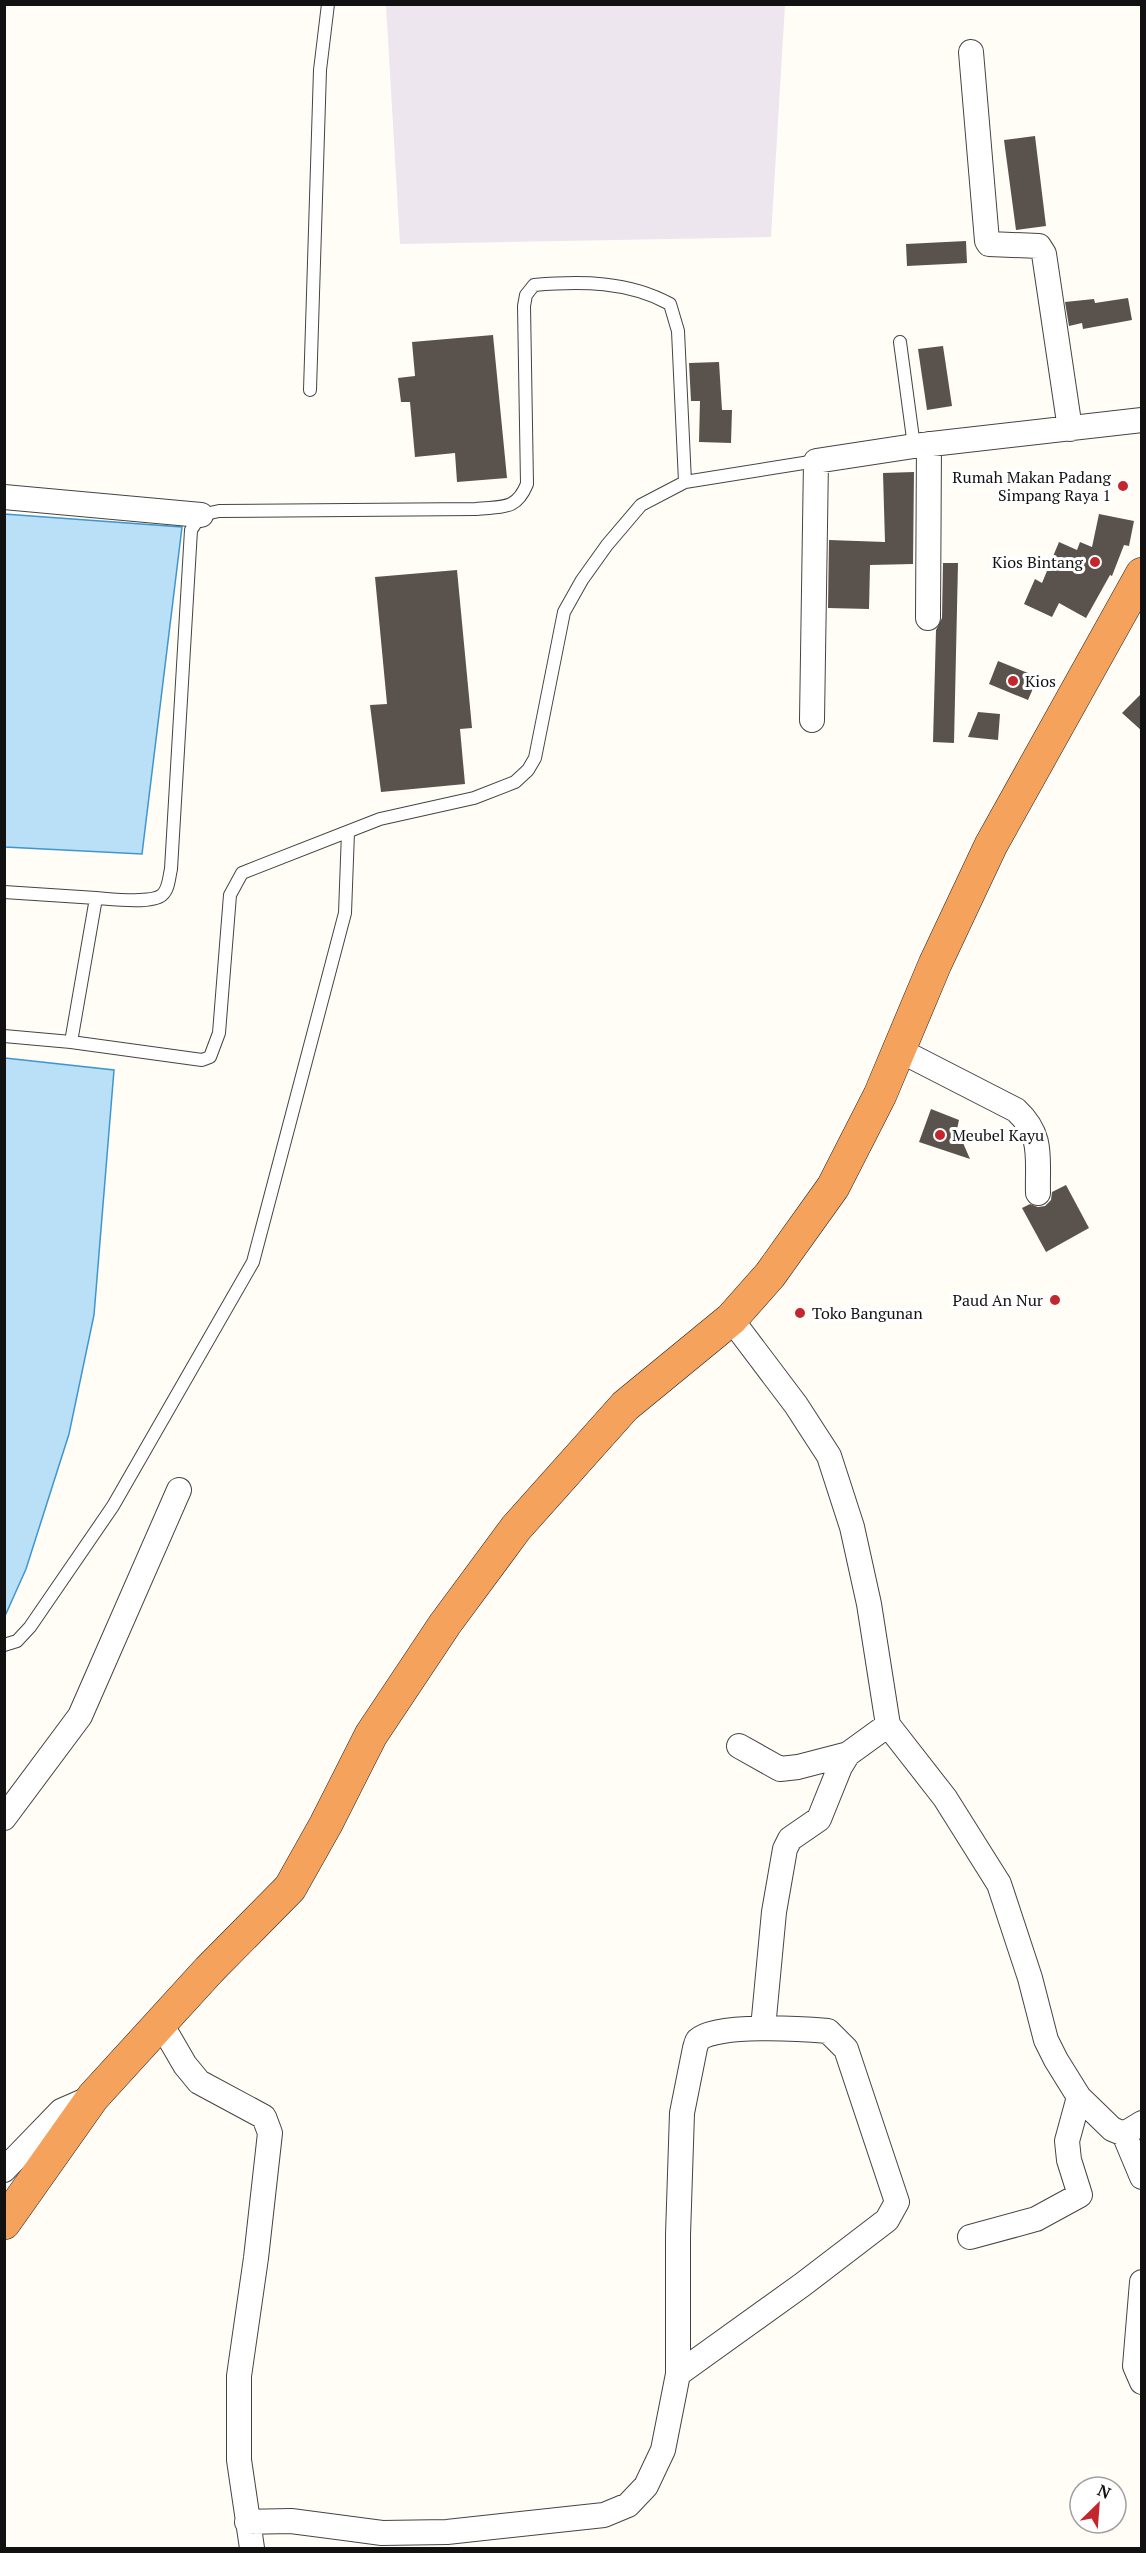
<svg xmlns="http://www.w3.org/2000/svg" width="1146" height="2553" viewBox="0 0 1146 2553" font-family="'PT Serif',serif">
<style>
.industrial{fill:#eee6ef}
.water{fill:#b9e0f7;stroke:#3f96cf;stroke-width:1.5}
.building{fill:#5a524d}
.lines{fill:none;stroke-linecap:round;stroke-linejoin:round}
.lane-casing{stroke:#444;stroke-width:14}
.street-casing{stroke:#444;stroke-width:26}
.highway-casing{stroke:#222;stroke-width:34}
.lane{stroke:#fff;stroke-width:12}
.street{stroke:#fff;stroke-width:24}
.highway{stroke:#f5a25d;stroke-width:33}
.poi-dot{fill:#c4262e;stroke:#fff;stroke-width:2}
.labels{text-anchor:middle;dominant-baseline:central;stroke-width:6;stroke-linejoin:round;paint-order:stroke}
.poi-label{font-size:16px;fill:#111;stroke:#fff;text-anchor:end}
</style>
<rect width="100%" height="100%" fill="#fffdf5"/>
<path class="industrial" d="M386 5H785L771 237 400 244Z"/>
<path class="water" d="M4 514 182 527 142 854 5 847Z
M5 1058 114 1070 94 1315 69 1434 26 1569 5 1616Z"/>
<path class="building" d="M1035 136 1046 226 1016 230 1004 140Z
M966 241 967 263 907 266 906 244Z
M1128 298 1132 320 1083 329 1082 323 1069 326 1065 302 1094 299 1095 303Z
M493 335 507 478 457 482 455 453 415 457 410 402H401L398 378 415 376 412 342Z
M943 346 952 406 927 410 918 349Z
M719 362 722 410H732L731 443 699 442 700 401H691L689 363Z
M914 472 913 564 870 565 869 609 828 608 829 540 885 542 883 473Z
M1099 514 1134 521 1129 546 1124 545 1112 576 1110 575 1086 618 1059 603 1052 617 1024 604 1035 579 1042 583 1059 542 1077 550 1080 542 1092 547Z
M943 563H958L954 743 933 742 936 630 942 618Z
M457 570 472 728 460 729 465 784 381 792 370 705 387 704 375 577Z
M998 661 1038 677 1028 700 989 684Z
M1142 693V731L1122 713Z
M978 712 1000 714 998 740 968 737Z
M931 1109 959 1120 957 1129 970 1159 919 1142Z
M1066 1185 1089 1228 1046 1252 1022 1208 1030 1204 1038 1207 1045 1206 1051 1200 1052 1192Z"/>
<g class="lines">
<g class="lane-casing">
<path id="lane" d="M900 342 914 446
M310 390 320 70 328 4
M4 892 96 898 71 1042
M96 898C111 899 151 904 162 895 169 889 169 877 171 869L191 530 201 515 219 511 476 509C502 506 516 511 527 484L524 306 526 295 534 285C581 281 628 281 670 304L678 331 685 482
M4 1036 71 1042 202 1060 210 1057 219 1033 230 895 242 873 380 819 474 798 515 782 528 770 535 758 564 612 582 580 607 545 641 505 685 482 816 461
M4 1645 17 1641 30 1627 113 1506 253 1262 345 913 348 832"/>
</g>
<g class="street-casing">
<path id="street" d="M971 52 987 241 989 244 1039 246 1044 254 1070 429
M4 497 201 515
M928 618 929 444
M812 720 816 461 914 446 1142 420
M899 1050 1016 1110C1044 1136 1037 1158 1038 1193
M731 1319 796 1405 829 1456 852 1527 869 1604 888 1725 945 1798 999 1884 1030 1978 1046 2040 1056 2060 1079 2097 1112 2129 1124 2134 1142 2123
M739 1746 780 1769 798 1767 848 1754
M4 1818 80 1716 179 1490
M160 2022 185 2065 199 2082 264 2117 270 2133 256 2258 239 2376V2460L252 2548
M763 2028 774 1912 785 1849 790 1839 819 1819 840 1767 848 1754 888 1725
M1124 2134 1142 2177
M4 2170 61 2111 93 2097
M970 2237 1036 2219 1080 2195 1069 2160 1067 2141 1079 2097
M1142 2282 1135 2366 1142 2382
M247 2522 291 2521 382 2533 447 2532 604 2515 628 2505 646 2486 663 2450 678 2374V2235L682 2113 695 2048C696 2046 696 2042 698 2040 715 2023 804 2029 828 2031L846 2049 897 2202 887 2220 802 2285 678 2374"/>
</g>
<g class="highway-casing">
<path id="highway" d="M4 2223 93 2097 209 1970 290 1888 326 1824 371 1735 445 1624 516 1528 625 1406 731 1319 770 1275 833 1187 880 1095 935 964 991 845 1142 574"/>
</g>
<use href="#lane" class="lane"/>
<use href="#street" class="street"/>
<use href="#highway" class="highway"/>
</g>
<g class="poi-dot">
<circle cx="1123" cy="486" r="6"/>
<circle cx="1095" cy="562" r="6"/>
<circle cx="1013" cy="681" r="6"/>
<circle cx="940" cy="1135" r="6"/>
<circle cx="1055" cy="1300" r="6"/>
<circle cx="800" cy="1313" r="6"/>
</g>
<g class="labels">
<g class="poi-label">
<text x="1111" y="477">Rumah Makan Padang<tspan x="1111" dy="18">Simpang Raya 1</tspan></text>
<text x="1083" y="562">Kios Bintang</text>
<text x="1025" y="681" text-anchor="start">Kios</text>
<text x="952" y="1135" text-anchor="start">Meubel Kayu</text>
<text x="1043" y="1300">Paud An Nur</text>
<text x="812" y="1313" text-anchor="start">Toko Bangunan</text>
</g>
</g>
<rect width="1146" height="2553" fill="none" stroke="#111111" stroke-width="12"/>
<g transform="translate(1098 2505) rotate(25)"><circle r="28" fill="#ffffff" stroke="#a0a0a0" stroke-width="1.5"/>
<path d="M0-4.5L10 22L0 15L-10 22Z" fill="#c4262e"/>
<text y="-9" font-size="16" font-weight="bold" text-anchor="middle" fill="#111111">N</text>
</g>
</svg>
